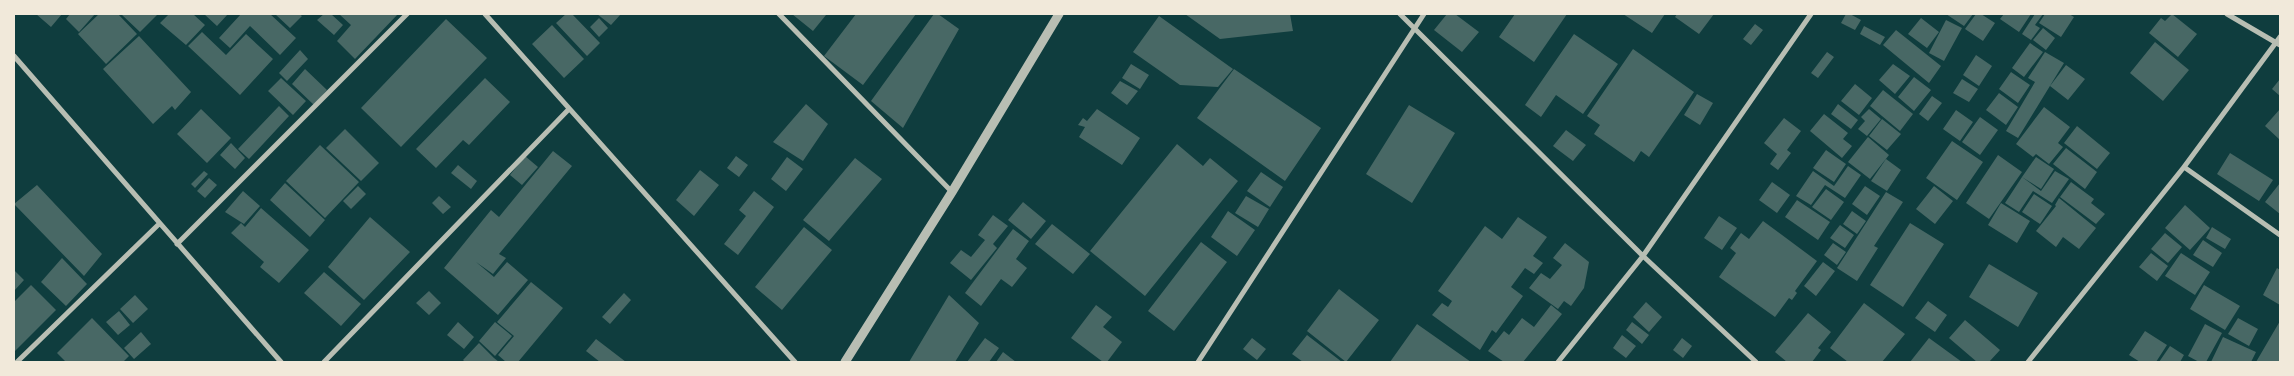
<svg xmlns="http://www.w3.org/2000/svg" width="2294" height="376" viewBox="0 0 2294 376" font-family="'Alegreya Sans',sans-serif">
<style>
.building{fill:#486865}
.lines{fill:none;stroke-linecap:round;stroke-linejoin:round}
.minor{stroke:#b8beb3;stroke-width:5}
.tertiary{stroke:#b8beb3;stroke-width:9}
</style>
<rect width="100%" height="100%" fill="#0f3d3e"/>
<path class="building" d="M36 14H62L51 27Z
M70 14H95L79 32 66 19Z
M99 14H118L137 34 106 64 78 34Z
M121 14H158L140 32Z
M169 14H193L205 25 186 45 160 23Z
M204 14H228L217 26Z
M241 14H270L296 38 280 55 250 26 230 48 219 38Z
M275 14H299L302 16 290 28Z
M324 14H331L343 25 334 35 317 20Z
M339 14H398L355 59 337 41 351 25Z
M566 14H572L600 43 587 56 556 23Z
M597 14H621L611 25Z
M792 14H824L826 15 813 31Z
M856 14H916L863 85 824 56Z
M934 14H938L959 29 903 128 871 101Z
M1185 14H1290L1293 31 1220 39Z
M1447 14H1455L1479 32 1462 52 1434 30Z
M1515 14H1567L1534 62 1499 37Z
M1623 14H1665L1652 33Z
M1677 14H1714L1699 34 1675 17Z
M1846 14H1850L1861 20 1855 30 1841 23Z
M1946 14H1973L1964 26Z
M1976 14H1981L1995 23 1983 41 1965 29Z
M2004 14H2031L2019 32 2000 19Z
M2035 14H2043L2035 25 2040 28 2031 40 2022 34Z
M2045 14H2069L2074 17 2061 37 2039 23Z
M2172 14 2197 34 2178 57 2149 33 2161 18 2165 21Z
M1159 16 1233 69 1218 87 1180 85 1133 52Z
M599 18 608 28 599 37 590 27Z
M1921 18 1939 32 1927 48 1908 34Z
M446 19 487 58 401 147 361 108Z
M1946 20 1962 28 1944 61 1929 53Z
M1755 24 1763 30 1751 45 1743 39Z
M552 25 584 59 564 78 532 44Z
M1864 26 1885 37 1880 45 1860 34Z
M2043 28 2055 38 2046 50 2033 40Z
M1896 30 1941 66 1929 83 1883 45Z
M202 32 226 55 246 34 273 59 240 95 188 46Z
M1574 34 1618 64 1583 114 1556 95 1541 117 1525 105Z
M139 36 191 92 175 110 172 106 153 124 103 69Z
M2155 42 2189 70 2163 101 2130 73Z
M2030 43 2043 52 2024 77 2012 68Z
M1633 49 1694 92 1649 157 1641 151 1634 162 1594 134 1600 125 1587 116Z
M300 50 308 59 287 81 279 73Z
M1827 52 1834 57 1818 78 1811 73Z
M2045 52 2064 63 2018 138 2006 131 2035 82 2028 78Z
M1976 55 1992 66 1979 86 1963 75Z
M1131 64 1149 75 1140 89 1122 78Z
M1893 64 1910 76 1895 94 1879 80Z
M2066 65 2085 79 2068 100 2050 86Z
M305 69 327 90 314 105 292 84Z
M1234 69 1321 128 1285 181 1197 118Z
M2011 72 2030 85 2018 103 1999 89Z
M1914 77 1931 90 1914 111 1898 97Z
M281 78 306 101 293 115 268 91Z
M485 78 510 102 469 145 463 140 436 168 416 149Z
M1962 79 1978 89 1969 102 1953 93Z
M2280 79V96L2272 89Z
M1120 81 1138 91 1127 105 1111 93Z
M1855 84 1872 98 1859 115 1841 101Z
M1883 90 1913 114 1900 131 1870 106Z
M1999 93 2018 107 2006 125 1986 110Z
M1697 94 1713 103 1700 125 1684 115Z
M1932 96 1942 103 1928 121 1919 114Z
M806 104 828 124 803 161 773 142Z
M1838 104 1858 120 1851 129 1831 114Z
M1409 105 1455 133 1412 203 1366 174Z
M279 106 289 116 249 159 238 149Z
M2044 107 2070 127 2058 143 2063 147 2049 164 2036 154 2033 157 2016 144Z
M201 109 231 138 207 163 177 134Z
M1097 109 1140 138 1122 165 1079 137 1085 127 1078 125 1083 118 1087 121Z
M1869 109 1881 119 1867 136 1858 129 1865 121 1861 117Z
M2280 109V140L2265 126Z
M1956 110 1973 122 1960 141 1943 129Z
M1824 114 1848 133 1843 139 1852 146 1842 158 1810 131Z
M1980 117 1998 130 1980 155 1962 142Z
M1784 118 1801 131 1787 150 1791 153 1778 170 1770 164 1777 154 1764 143Z
M1882 119 1901 134 1887 150 1869 136Z
M2077 126 2110 153 2097 169 2064 143Z
M345 129 379 163 361 181 326 148Z
M1566 130 1586 145 1573 161 1553 146Z
M1868 137 1889 155 1870 179 1848 162Z
M1952 141 1983 162 1957 200 1926 178Z
M231 143 245 158 235 169 220 155Z
M1177 144 1203 166 1210 158 1238 181 1145 296 1090 251Z
M320 145 359 182 325 218 286 181Z
M2066 148 2097 172 2085 189 2053 164Z
M1826 150 1846 164 1834 182 1813 168Z
M553 151 572 166 499 254 506 258 493 274 476 262 494 277 507 262 528 280 498 315 444 268 491 210 499 217Z
M2230 153 2273 180 2259 201 2217 174Z
M1998 155 2022 172 1989 219 1966 203Z
M525 156 538 167 522 185 510 175Z
M736 156 748 165 739 177 727 168Z
M787 157 803 169 786 191 771 179Z
M2036 157 2054 169 2041 189 2022 177Z
M855 158 882 179 829 241 803 220Z
M1886 159 1901 170 1887 191 1871 181Z
M458 165 477 181 471 189 451 173Z
M1848 166 1861 175 1845 198 1825 185 1811 205 1796 196 1813 171 1834 186Z
M700 170 719 185 694 216 676 200Z
M204 171 208 174 195 188 191 184Z
M2055 171 2069 179 2052 203 2033 191 2019 212 2005 203 2022 177 2041 191Z
M1261 172 1283 187 1270 207 1247 191Z
M209 178 217 185 205 198 197 191Z
M1772 182 1790 195 1777 213 1759 200Z
M2071 182 2094 199 2091 203 2105 214 2096 224 2060 197Z
M285 183 325 220 310 237 270 200Z
M2280 183V214L2265 202Z
M37 185 102 254 84 276 14 204Z
M358 186 366 194 351 209 343 201Z
M1865 186 1880 196 1867 215 1852 204Z
M1934 186 1953 201 1935 224 1916 209Z
M1826 189 1844 202 1831 220 1812 207Z
M243 191 260 206 244 224 225 212Z
M754 191 774 207 738 255 724 244 746 216 739 210Z
M1886 192 1903 202 1874 246 1878 248 1857 281 1837 268Z
M2034 194 2052 206 2040 224 2022 212Z
M439 196 451 207 443 214 432 203Z
M1246 196 1269 209 1258 227 1235 213Z
M2059 198 2096 228 2079 249 2063 237 2056 247 2036 231 2056 206 2055 205Z
M1797 200 1830 222 1818 240 1785 217Z
M1023 202 1046 221 1031 239 1008 220Z
M2001 203 2030 221 2017 243 1988 225Z
M2185 205 2210 228 2190 250 2165 228Z
M261 208 309 250 279 283 260 267 264 262 231 233 241 223 245 227Z
M1228 211 1255 230 1237 256 1211 237Z
M1852 211 1866 221 1857 234 1843 224Z
M993 215 1008 226 993 244 997 248 971 280 950 263 961 250 971 257 985 240 978 235Z
M1719 216 1737 228 1722 250 1704 238Z
M370 217 410 252 364 300 328 267Z
M1518 217 1547 237 1533 256 1543 263 1534 274 1525 268 1511 287 1523 296 1496 333 1492 330 1480 350 1432 315 1442 303 1448 307 1452 301 1438 291 1485 226 1502 239Z
M1763 221 1817 261 1795 291 1797 293 1792 300 1789 298 1775 317 1719 277 1736 253 1730 248 1741 233 1749 239Z
M1910 223 1944 244 1903 307 1870 285Z
M1052 224 1090 254 1073 274 1035 244Z
M1840 225 1854 235 1845 248 1830 238Z
M804 227 832 250 782 310 755 287Z
M2212 227 2231 239 2225 249 2206 238Z
M1013 229 1029 241 1016 259 1027 268 1012 287 1001 279 981 306 965 293Z
M2165 233 2182 247 2168 263 2151 249Z
M2203 240 2222 253 2213 267 2193 255Z
M1201 242 1227 262 1174 331 1148 311Z
M1565 243 1589 262 1584 288 1571 306 1564 301 1558 309 1529 288 1541 273 1550 279 1562 265 1553 258Z
M1833 243 1846 252 1837 265 1824 255Z
M2151 253 2168 266 2157 281 2139 267Z
M2181 253 2210 272 2195 295 2165 276Z
M62 258 87 284 66 306 41 282Z
M1823 262 1835 271 1816 296 1804 286Z
M1989 264 2038 293 2018 327 1969 297Z
M2277 268 2280 270V305L2263 295Z
M14 270 24 280 14 291Z
M324 272 361 304 341 326 304 293Z
M531 282 563 308 518 362H506L498 355 514 336 497 322Z
M31 285 56 310 14 352V302Z
M2204 285 2240 306 2225 330 2190 309Z
M1339 289 1379 320 1346 362 1307 331Z
M429 291 441 303 429 315 416 303Z
M624 293 631 300 610 324 602 317Z
M135 295 148 309 133 323 120 309Z
M949 295 979 323 955 362H909Z
M1928 301 1947 315 1935 332 1915 318Z
M1646 302 1662 317 1649 332 1633 317Z
M1864 303 1905 334 1882 362H1848L1830 348Z
M1096 305 1112 317 1103 327 1122 342 1107 362H1103L1071 338Z
M1551 305 1562 314 1523 362H1504L1488 351 1504 331 1509 335 1522 318 1534 327Z
M119 311 130 325 118 335 106 322Z
M1808 313 1831 332 1818 348 1821 350 1812 362H1787L1775 352Z
M92 318 129 356 123 362H66L57 353Z
M2238 318 2258 329 2249 346 2228 334Z
M1965 320 2000 350 1989 362H1977L1949 338Z
M2280 321V362H2256Z
M458 322 474 337 464 349 447 335Z
M495 322 512 336 495 356 479 341Z
M1632 322 1649 335 1642 344 1626 330Z
M1417 324 1471 362H1390Z
M2205 324 2222 333 2206 362H2199L2188 356Z
M2145 331 2167 345 2156 362H2140L2129 355Z
M141 332 151 344 134 359 124 348Z
M1307 335 1342 362H1303L1292 354Z
M1622 335 1636 346 1626 358 1613 348Z
M2223 337 2256 352 2251 362H2211Z
M985 338 999 348 989 362H967Z
M1252 338 1266 349 1257 360 1243 349Z
M1682 338 1692 346 1683 358 1673 350Z
M1929 338 1962 362H1910Z
M596 339 626 362H600L586 351Z
M479 343 494 358 499 362H465L463 360Z
M2170 346 2184 355 2180 362H2159Z
M1003 352 1016 362H996Z"/>
<g class="lines">
<path class="minor" d="M485 14 795 362
M779 14 952 192
M1400 14 1643 256 1756 362
M2227 14 2280 45
M14 56 281 362
M2184 167 2280 235
M177 244 407 14
M17 362 159 224
M324 362 569 109
M1198 362 1424 14
M1558 362 1643 256 1811 14
M2028 362 2184 167 2280 37"/>
<path class="tertiary" d="M845 362 952 192 1059 14"/>
</g>
<rect width="2294" height="376" fill="none" stroke="#f1e9da" stroke-width="30"/>
</svg>
